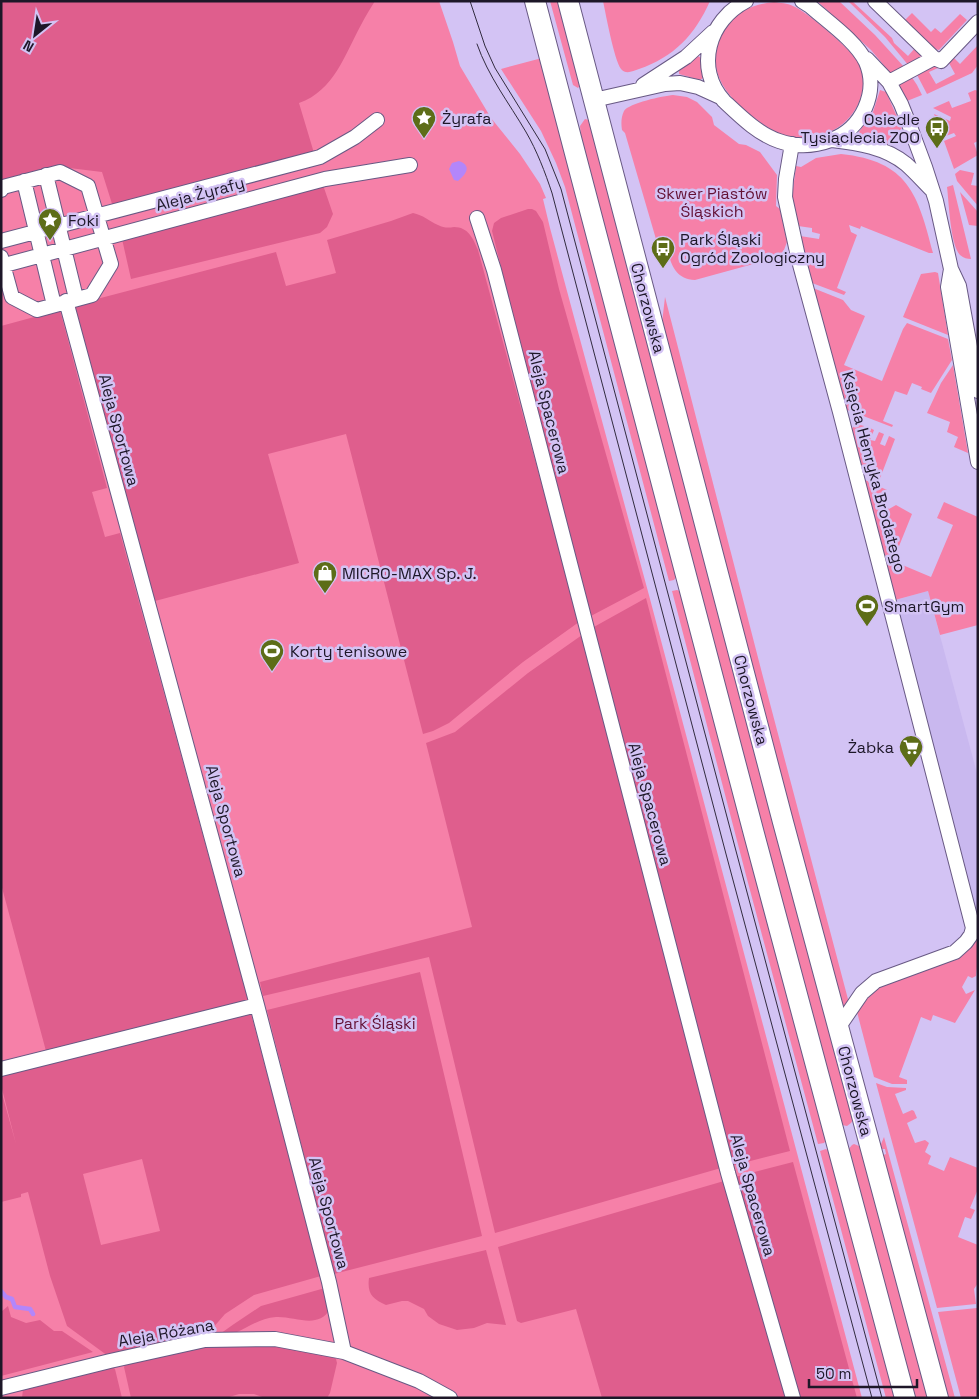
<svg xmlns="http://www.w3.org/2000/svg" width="979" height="1399" viewBox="0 0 979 1399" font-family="'Space Grotesk',sans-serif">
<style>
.built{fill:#c9b8ef}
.green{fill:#f680a8}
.forest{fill:#df5e8d;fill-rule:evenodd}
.water{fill:#b386fa}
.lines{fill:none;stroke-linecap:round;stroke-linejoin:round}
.stream{stroke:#b386fa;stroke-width:4.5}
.street-casing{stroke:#685984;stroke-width:16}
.secondary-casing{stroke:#685984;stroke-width:22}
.street{stroke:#fff;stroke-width:14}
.secondary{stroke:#fff;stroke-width:20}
.tram{stroke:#322b3f;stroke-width:1}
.labels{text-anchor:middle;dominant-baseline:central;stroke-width:5;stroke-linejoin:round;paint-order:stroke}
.poi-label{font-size:16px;fill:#1d1728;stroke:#d3c3f4;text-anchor:start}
.park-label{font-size:16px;fill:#641135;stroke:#d3c3f4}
.street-label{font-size:16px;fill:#1d1728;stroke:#d3c3f4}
</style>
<rect width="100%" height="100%" fill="#d3c3f4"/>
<path class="built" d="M928 591 978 777V927L892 601Z"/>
<path class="green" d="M1 1H439L453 42 460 66 491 118 520 154 540 184 546 198 543 199 550 228 650 599 862 1398H1Z
M550 1H559L581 84 578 88 573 85Z
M603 1H710C695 35 674 57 639 69 633 71 626 75 621 69 614 59 606 15 603 1Z
M817 1H839L875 35 905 68 892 75 871 50Z
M848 1H852L892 38 894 43 908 56 915 48C919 52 922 54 920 60L909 66 885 37Z
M774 2C781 3 787 3 793 6 806 11 849 48 856 59 874 87 855 123 827 133 794 146 773 133 748 113 720 90 703 61 726 27 738 10 755 4 774 2Z
M912 13 931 32 935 28 941 33 960 14 967 20 939 50 934 49 904 21Z
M978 45V65L972 73 927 94 916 73 932 65 937 66 938 68 929 72 936 84 955 74 949 63 952 56 960 64Z
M698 56 701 58 703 78 700 80 679 74V71Z
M542 58 678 575 674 580 669 581 565 187 556 163 541 131 501 69Z
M911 76 917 85 922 95 907 101 897 83Z
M880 90 886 92 902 128 898 132 891 145H889L878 140 861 136 859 132 873 112Z
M975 90 978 91V141L974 143 978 155 954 169 944 141 956 136 954 133 943 137 934 114 950 121 951 117 933 108 949 101 952 108 971 101 968 93Z
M673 95 687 97 697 102 712 117 714 125 739 144 746 145 760 152 777 175 776 206 780 209 787 242 784 250 779 257 771 260 757 263 695 280C674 279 671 263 666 246H658L625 133 622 130C621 124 621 117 624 111 629 103 663 96 673 95Z
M585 119 589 120 853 1120 851 1123 847 1126 842 1125 840 1123 581 138 580 126Z
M841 154C908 161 918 194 933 253H929L861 226 860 229 849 225 851 232 857 235 837 288 846 292 844 295 812 283 800 236 819 239 820 234 812 232V228L798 226 792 197 796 166 801 167 816 158Z
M960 170 974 173 971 185 978 186V206L957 181 955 174Z
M953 185 971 259C967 259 964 258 960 255 950 244 949 202 947 187Z
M960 192 978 212V226L969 225Z
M935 272 938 273 948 335 903 317 921 274Z
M813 288 843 300 851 310 865 316 844 365 882 381 903 329 907 323 948 339 952 360 931 393 921 389 922 387 912 383 907 395 895 391 883 421 893 425 892 427 845 409Z
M665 297 763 677 849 1003 843 1007 841 1006 662 323Z
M953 365 968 453 954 447 958 437 947 432 950 422 927 413 941 383Z
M857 424 864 426 863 431 855 433 858 447 868 449 869 433 870 428 874 430 870 440 875 441 879 432 884 434 880 444 885 446 889 436 895 439 879 481 862 473 851 429Z
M863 479 887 490 880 495 889 509 896 505 912 514 893 561 931 577 953 525 937 518 944 502 978 517V625L940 635 928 591 895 600Z
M677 590 682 592 827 1139 824 1143 818 1144 747 879 672 591Z
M977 936 978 958 976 976 972 978 968 976 962 987 966 994 975 990 955 1023 933 1015 931 1021 921 1017 899 1077 907 1080V1084H892L874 1077 857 1012 867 998 880 986 958 959 967 951Z
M876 1083 887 1087 906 1088V1090L895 1094 903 1114 912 1110 914 1111 917 1118 907 1123 915 1143 925 1140 929 1143 925 1152 931 1156 928 1164 944 1171 950 1157 978 1168V1189L970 1208 975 1210 971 1219 965 1217 958 1237 978 1245V1283L974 1289 976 1304 937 1308Z
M884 1137 955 1398H946L881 1156 886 1154 885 1149H879Z
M854 1144 859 1146 863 1153 929 1398H913L847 1151 852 1145Z
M826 1149 830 1152 897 1397 886 1398 820 1151Z
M977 1308 978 1398H961L938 1312Z"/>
<path class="forest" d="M1 1H375C370 9 365 17 361 25 345 54 334 91 299 103L314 153 113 207 102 172 61 167 1 183Z
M323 185 333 214 327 227 320 233 131 279 122 239Z
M528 209H532L536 211 543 222 559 289 644 588 589 617 492 231 494 223 501 218Z
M413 213C423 215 429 221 438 225 444 228 448 228 454 227 468 227 473 238 478 250L579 622 523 662 449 723 433 731 423 734 346 434 268 454 299 563 155 601 74 305 276 252 286 286 336 273 327 240 391 221Z
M60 310 107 488 92 492 105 537 120 533 248 1000 46 1051 1 884V326Z
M646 598 790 1151 731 1166 592 628Z
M582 635 721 1168 495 1233 429 957 263 996 260 982 472 927 426 743 455 732 528 673Z
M420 972 482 1236 334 1274 267 1010Z
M251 1014 321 1276 254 1295 225 1314 205 1337 108 1356 67 1326 50 1276 28 1192 21 1194V1197L1 1202V1090L16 1144 1 1085V1073ZM142 1159 160 1231 101 1245 83 1174Z
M793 1162 857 1398H799L735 1177Z
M724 1181 786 1398H602L576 1309 521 1323 517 1321 498 1247Z
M486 1250 506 1325 487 1323 474 1328 457 1330 439 1324 428 1316 424 1309 408 1301H402L386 1305C372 1299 367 1293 369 1278Z
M325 1288 330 1309C318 1330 295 1316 276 1317 261 1318 250 1326 237 1332 231 1335 224 1335 217 1336L234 1324 261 1306Z
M8 1306 11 1317 26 1323 40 1320 54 1331H62L93 1352 1 1376V1312Z
M275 1344 333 1355 336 1359 337 1363 330 1393 327 1398H265L254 1394H239L226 1398H131L124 1367 126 1363 202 1347 221 1345Z
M112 1367 115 1369 122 1398H22L23 1389Z"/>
<path class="water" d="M459 161C473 166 465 175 458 181L454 180 449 169 452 163Z"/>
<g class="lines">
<path class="stream" d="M1 1291 6 1297 12 1299 15 1307 30 1309 33 1314"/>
<g class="street-casing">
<path id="street" d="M746 1C709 20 694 68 724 101 740 116 758 134 779 141 796 147 815 146 831 140 862 129 879 92 866 62 856 41 828 22 810 6L802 1
M875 1 934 58 941 61 978 22
M867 59 889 82 901 104 909 124 925 167 936 201 951 269 959 286 978 391
M889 82 934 58
M643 85 686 57 713 32
M594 100 665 84 680 83 698 87 720 97
M832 140C858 143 885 147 906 164 915 172 923 181 931 189
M792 144 786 179 785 197 799 261 840 412 973 928 971 935 966 942 955 952 876 981 862 993 838 1028
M46 175 76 298
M24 181 54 305
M1 190 3 187 60 172 88 186 111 264 92 295 37 310 12 297 1 257
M477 218 494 270 728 1173 793 1398
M1 241 320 157 355 137 377 120
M1 266 325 179 410 165
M951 269 948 287 978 462
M66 301 257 1005 329 1282 344 1352
M1 1069 257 1005
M1 1388 110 1361 205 1340 275 1339 344 1352 419 1381 450 1398"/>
</g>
<g class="secondary-casing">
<path id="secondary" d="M535 1 754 834 905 1398
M568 1 783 822 938 1398"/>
</g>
<use href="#street" class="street"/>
<use href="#secondary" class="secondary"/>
<path class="tram" d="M470 1 485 46 495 68 545 149 561 189 736 851 882 1398
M477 44C488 76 509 103 526 132 537 151 545 172 552 193L726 854 872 1398"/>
</g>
<defs>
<g id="sight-pin" transform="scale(1.25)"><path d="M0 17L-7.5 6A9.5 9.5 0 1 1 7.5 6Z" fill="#5d6d18" stroke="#d3c3f4"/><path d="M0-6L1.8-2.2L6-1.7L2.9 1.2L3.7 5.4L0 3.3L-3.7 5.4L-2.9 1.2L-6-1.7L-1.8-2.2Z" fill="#fff"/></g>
<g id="bus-pin" transform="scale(1.25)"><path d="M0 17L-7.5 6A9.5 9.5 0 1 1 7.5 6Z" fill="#5d6d18" stroke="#d3c3f4"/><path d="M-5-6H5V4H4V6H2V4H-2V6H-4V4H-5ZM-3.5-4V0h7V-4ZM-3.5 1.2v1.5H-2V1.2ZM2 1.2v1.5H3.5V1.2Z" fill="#fff"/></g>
<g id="shop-pin" transform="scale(1.25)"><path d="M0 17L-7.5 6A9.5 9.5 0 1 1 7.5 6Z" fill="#5d6d18" stroke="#d3c3f4"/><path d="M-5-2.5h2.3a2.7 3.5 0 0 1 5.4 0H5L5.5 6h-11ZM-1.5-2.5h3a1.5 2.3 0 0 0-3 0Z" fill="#fff"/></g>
<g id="stadium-pin" transform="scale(1.25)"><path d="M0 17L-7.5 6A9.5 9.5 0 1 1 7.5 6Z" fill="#5d6d18" stroke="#d3c3f4"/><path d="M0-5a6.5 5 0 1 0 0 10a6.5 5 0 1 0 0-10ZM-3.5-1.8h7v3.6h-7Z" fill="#fff"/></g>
<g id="supermarket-pin" transform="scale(1.25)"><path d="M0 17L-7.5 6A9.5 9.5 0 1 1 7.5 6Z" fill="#5d6d18" stroke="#d3c3f4"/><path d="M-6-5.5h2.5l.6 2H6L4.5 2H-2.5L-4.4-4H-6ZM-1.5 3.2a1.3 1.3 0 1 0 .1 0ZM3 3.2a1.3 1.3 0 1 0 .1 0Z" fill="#fff"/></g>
</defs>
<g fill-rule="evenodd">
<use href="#sight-pin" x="424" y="118"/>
<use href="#bus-pin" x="937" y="128"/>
<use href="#sight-pin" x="50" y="220"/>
<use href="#bus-pin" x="663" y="248"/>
<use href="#shop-pin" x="325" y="573"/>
<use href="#stadium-pin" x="867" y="606"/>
<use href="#stadium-pin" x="272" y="651"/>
<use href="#supermarket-pin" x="911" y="747"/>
</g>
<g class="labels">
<g class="poi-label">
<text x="442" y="118">Żyrafa</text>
<text x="920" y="119" text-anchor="end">Osiedle<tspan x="920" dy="18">Tysiąclecia ZOO</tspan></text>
<text x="68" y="220">Foki</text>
<text x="680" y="239">Park Śląski<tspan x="680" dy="18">Ogród Zoologiczny</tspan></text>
<text x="342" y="573">MICRO-MAX Sp. J.</text>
<text x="884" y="606">SmartGym</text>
<text x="290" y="651">Korty tenisowe</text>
<text x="894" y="747" text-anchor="end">Żabka</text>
</g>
<g class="park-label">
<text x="712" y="193">Skwer Piastów<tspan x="712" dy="18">Śląskich</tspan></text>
<text x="375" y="1023">Park Śląski</text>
</g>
<g class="street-label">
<text transform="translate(200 194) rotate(-15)">Aleja Żyrafy</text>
<text transform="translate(648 308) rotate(75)">Chorzowska</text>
<text transform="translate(549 412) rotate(76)">Aleja Spacerowa</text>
<text transform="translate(119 430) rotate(75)">Aleja Sportowa</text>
<text transform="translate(874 472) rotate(75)">Księcia Henryka Brodatego</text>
<text transform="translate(751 700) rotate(75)">Chorzowska</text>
<text transform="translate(650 804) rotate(75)">Aleja Spacerowa</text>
<text transform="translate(226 821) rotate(75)">Aleja Sportowa</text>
<text transform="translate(855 1091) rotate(75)">Chorzowska</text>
<text transform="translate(753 1195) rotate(74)">Aleja Spacerowa</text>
<text transform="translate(329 1213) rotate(75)">Aleja Sportowa</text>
<text transform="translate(166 1333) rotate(-10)">Aleja Różana</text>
</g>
</g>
<rect width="979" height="1399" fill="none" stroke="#1d1728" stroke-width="5"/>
<g transform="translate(35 35) rotate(210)" stroke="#d3c3f4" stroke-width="4" paint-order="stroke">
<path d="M0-4L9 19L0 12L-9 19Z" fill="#1d1728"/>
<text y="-8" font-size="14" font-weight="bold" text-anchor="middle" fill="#1d1728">N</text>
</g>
<path d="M809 1379v8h108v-8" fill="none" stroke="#1d1728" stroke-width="2.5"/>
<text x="816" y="1379" font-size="15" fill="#1d1728" stroke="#d3c3f4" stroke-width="4" paint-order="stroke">50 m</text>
</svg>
